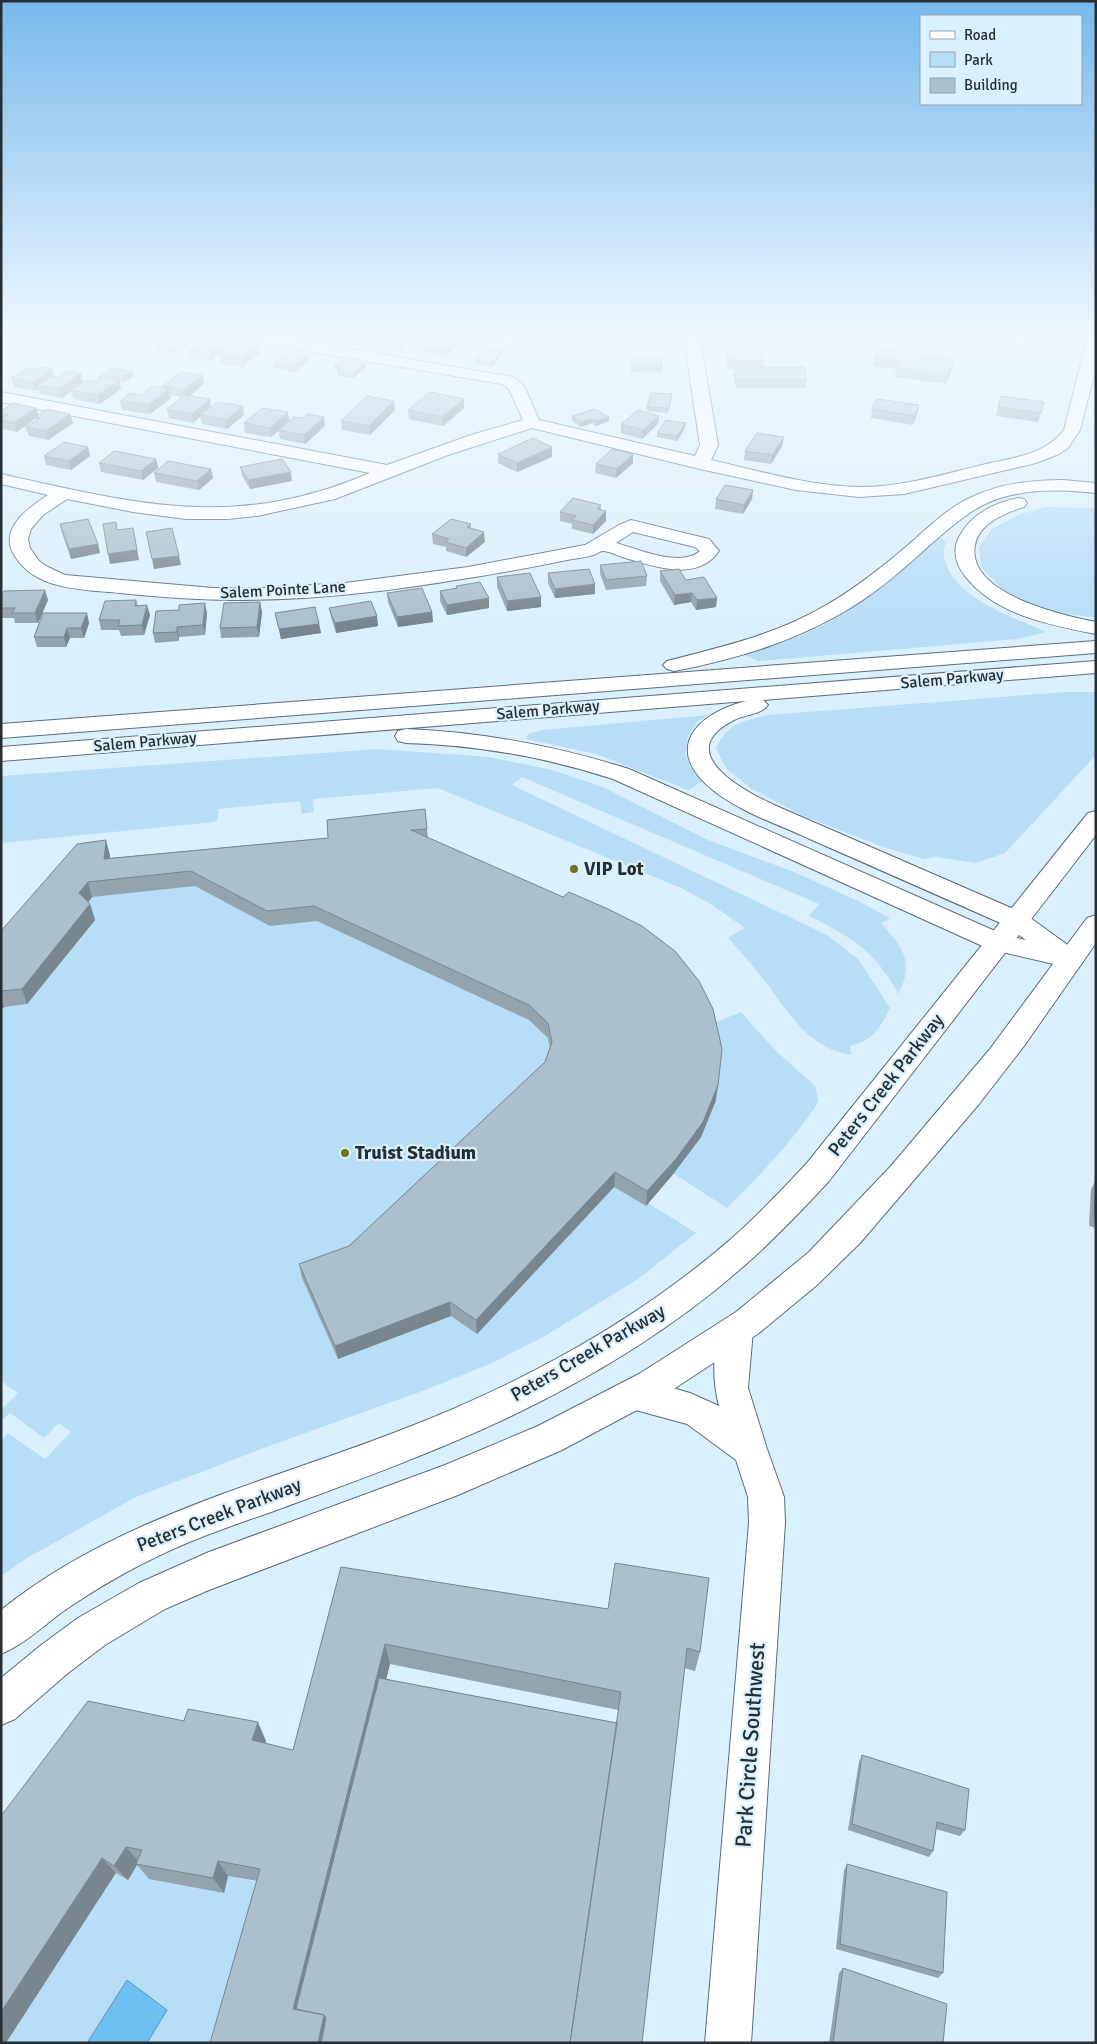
<svg xmlns="http://www.w3.org/2000/svg" width="1097" height="2044" viewBox="0 0 1097 2044" font-family="Signika,sans-serif">
<style>
.green{fill:#b7ddf7}
.water{fill:#6ec0f2;stroke:#5894b9}
.lines{fill:none;stroke-linecap:round;stroke-linejoin:round}
.minor-casing{stroke:#5a6d79;stroke-width:2}
.major-casing{stroke:#5a6d79;stroke-width:2}
.highway-casing{stroke:#5a6d79;stroke-width:2}
.minor{fill:#fff;fill-rule:evenodd}
.major{fill:#fff;fill-rule:evenodd}
.highway{fill:#fff;fill-rule:evenodd}
.wall{fill:#93a4af;fill-rule:evenodd}
.shaded-wall{fill:#78868f}
.building{fill:#abbfcc;stroke:#78868f}
.poi-dot{fill:#747317;stroke:#dbf0fe;stroke-width:2}
.labels{text-anchor:middle;dominant-baseline:central;stroke-width:4.5;stroke-linejoin:round;paint-order:stroke}
.far-street-label{font-size:16px;fill:#262e33;stroke:#dbf0fe}
.poi-label{font-size:19px;font-weight:bold;fill:#262e33;stroke:#dbf0fe;text-anchor:start}
.street-label{font-size:19px;fill:#262e33;stroke:#dbf0fe}
.near-street-label{font-size:22px;fill:#262e33;stroke:#dbf0fe}
</style>
<rect width="100%" height="100%" fill="#dbf0fe"/>
<path class="green" d="M1045 507 1096 508V618L1063 613 1022 601 999 586 981 567 979 547 992 529 1018 515Z
M938 537 946 541C945 546 943 552 944 556 951 598 1014 617 1046 632L1018 639 758 661 745 655C771 646 799 638 823 625 865 603 902 567 938 537Z
M1066 692H1096V755L1005 853 976 863 936 857 924 859 880 846 801 815 750 788 727 769 716 749C726 725 742 721 767 715Z
M709 715 698 721 688 737 685 754 691 768 703 781 688 790 596 754 526 739 528 734 542 730Z
M378 749 489 757 552 770 603 787 708 840 794 872 856 900 890 918 881 923C903 947 915 963 898 994 876 951 851 937 809 916L819 904 522 777 512 785 827 935 859 960 890 1008C879 1029 874 1040 850 1046L851 1055C809 1048 789 1014 766 982 754 967 741 952 728 938L745 928 711 904 681 888 438 788 313 799 314 812 302 814 300 801 219 809 218 819 215 822 1 843V776Z
M429 844 711 1024 741 1012 776 1051 815 1086 818 1100 816 1106C790 1144 759 1176 727 1208L674 1174 648 1203 696 1233 638 1279 545 1336 492 1363 428 1389 269 1446 136 1497 27 1558 1 1576V1440L8 1433 45 1459 71 1432 59 1423 44 1438 10 1413 1 1421V1410L18 1393 1 1381V954L65 878Z
M139 1862 224 1892 228 1876 269 1884 224 2043H6L116 1873 128 1880Z"/>
<path class="water" d="M127 1980 167 2010 147 2043H87Z"/>
<g class="lines">
<g class="minor-casing">
<path id="minor" d="M258 339H294L513 377 524 386 539 420 695 456 700 445 684 339H700L718 445 711 460C759 471 810 486 860 487 903 487 945 474 986 464 1014 458 1046 454 1064 430L1087 339H1096V367L1080 430 1068 448 1059 454 1036 463 904 494 859 497 796 490 700 469 532 428 448 455 335 499 257 516 228 519H186L133 512 67 499 43 515 31 529 28 539 30 548 39 561 48 567 65 575 213 588H263L345 583 468 567 585 545 619 525 631 520 709 539 719 551C697 583 653 566 622 557 617 555 608 551 603 551 600 551 598 553 596 554 588 557 580 558 572 559 537 566 503 573 468 578 392 591 315 600 238 600 198 600 159 597 120 593 82 589 32 591 12 551 1 526 31 506 48 495L1 484V474C137 504 235 531 370 473L1 402V392L387 465 471 435 523 420 509 389 502 384 265 344 260 342ZM633 532 695 547 700 551C682 568 637 549 616 543Z
M736 1315 748 1320 753 1330 748 1388 767 1449 784 1497 785 1523 751 2043H705L749 1523 748 1497 736 1460 687 1424 621 1406 616 1395 621 1384 633 1379 662 1385 690 1393 719 1406C712 1380 712 1345 724 1320Z"/>
</g>
<g class="major-casing">
<path id="major" d="M1096 811V835L829 1181C805 1207 780 1233 754 1257 665 1338 557 1399 446 1445 389 1469 331 1490 274 1511 245 1521 216 1531 187 1543 144 1561 103 1584 65 1610 44 1625 25 1644 1 1654V1610C116 1518 261 1484 396 1432 517 1386 633 1324 731 1239 758 1215 783 1189 807 1163L1088 813Z
M1096 915V943L1024 1046 979 1104 860 1243 817 1285 759 1333 663 1396 562 1450 458 1495 209 1590 165 1609 105 1645 68 1673 15 1719 1 1725V1678L40 1646 78 1618 139 1583 209 1552 445 1465 538 1426 639 1374 736 1312 809 1252 891 1166 990 1049 1087 918Z"/>
</g>
<g class="highway-casing">
<path id="highway" d="M1063 480 1096 483V493C1060 489 1021 488 987 503 966 513 950 528 932 543 907 566 881 589 852 607 797 641 737 659 674 671L667 669 663 665 667 661C720 647 772 636 821 608 852 591 880 569 907 546 928 528 948 507 974 496 1002 483 1033 480 1063 480Z
M1018 498 1024 499 1027 503 1024 507C1005 513 979 523 975 545 966 594 1062 615 1096 622V634C1050 625 995 615 965 576 956 564 952 551 959 537 971 514 994 503 1018 498Z
M1096 641V653L1 738V724Z
M1096 661V673L763 700 768 705C762 714 744 715 734 720 671 752 742 790 774 805L1025 914 1069 946 1072 950 1080 952 1084 959 1080 966 1071 968 989 949 613 779C545 757 477 745 406 743L398 741 395 736 398 731 406 729C483 732 556 746 629 769L1004 935 1026 940 1007 926C942 897 877 868 812 840 780 825 742 813 714 791 662 750 695 714 746 701L1 761V747Z"/>
</g>
<use href="#minor" class="minor"/>
<use href="#major" class="major"/>
<use href="#highway" class="highway"/>
</g>
<path class="wall" d="M113 339H139L132 344 114 341Z
M340 339H370L363 346 340 343Z
M566 339H586V345H566Z
M711 339H760L761 340 760 349 715 350Z
M904 339H920L919 341Z
M192 343 178 354 157 350 156 346Z
M260 343 261 352 242 367 221 364 220 355Z
M410 343 400 352 380 349 379 345Z
M230 346 210 361 189 358 188 349Z
M423 348H455L447 356 424 352Z
M727 351 765 360 764 367 807 380 806 388H736L734 375V369H728L726 360Z
M503 354 492 367 476 364V360Z
M307 356 308 361 294 372 273 368V364Z
M875 357 952 368 946 384 895 377 896 369 874 366Z
M631 358 662 368 661 373 631 372Z
M334 365 365 368 353 378 338 376 337 371 339 370 335 369Z
M202 375 204 384 190 396 210 399 211 407 244 415 227 429 202 424 200 417 193 423 169 418 167 409 182 397 170 395 171 398 150 414 122 410 120 401 163 388V386Z
M54 376 83 382H97L98 381 97 378 133 376 124 383 119 382 121 389 100 404 73 399 71 391 62 398 40 394 38 389 35 391 14 387 11 378Z
M672 394 668 413 647 411V407Z
M464 399V408L443 426 409 419 408 410Z
M1044 402 1038 422 996 416 998 407Z
M919 405 917 414 913 425 871 418 872 409Z
M36 408 38 415 73 423 48 440 29 436 26 427 36 420V418L17 432 3 429 1 425V411Z
M395 410 370 435 342 430 341 421Z
M572 416 609 421 596 426 592 423 581 427 572 421Z
M659 416 658 424 642 439 621 433V424Z
M324 417 325 426 305 444 280 439 279 431 271 437 245 433 244 423 289 421 303 418Z
M685 428 677 441 657 437V433Z
M782 446 771 464 744 460 745 451Z
M88 447 90 456 71 470 46 465 44 456Z
M498 454 552 457 517 472 498 463Z
M156 459 158 468 143 480 101 472 99 463Z
M633 463 616 478 595 473 596 464Z
M240 467 292 481 250 489 242 476Z
M154 473 213 478 199 490 156 482Z
M753 490 752 499 743 514 715 509 716 499Z
M601 505V510L606 511V521L593 534 572 529V524L560 521V512Z
M60 524 98 544 100 553 71 559 62 533Z
M471 524V528L485 542 466 557 446 551V547L433 544 432 534Z
M600 565 647 576 646 586 606 590 600 574Z
M660 571 686 580 717 598 716 607 696 610 691 602 674 605 660 581Z
M548 573 595 594 555 598 548 583Z
M497 577 541 597V607L507 611 497 587Z
M456 586 489 608 447 615 440 601V591L456 589Z
M387 593 432 612 433 622 398 627 388 602Z
M1 595 48 600 38 623H15L14 618H1Z
M136 600 138 606 150 615 144 635 121 636 119 630H101L99 620Z
M260 602 262 612 259 637 221 638 220 628Z
M329 608 377 616 378 626 336 633 331 617Z
M207 613 205 635 179 637V641L155 643 153 633Z
M275 613 319 624 321 633 281 639Z
M89 623 84 638H70L66 647H37L34 637Z
M425 809 428 838 716 1100 701 1137 674 1173 646 1206 614 1187 477 1334 451 1316 338 1359 302 1278 299 1264 349 1246 545 1062 550 1048 548 1038 529 1020 317 921 270 926 195 886 92 897 88 902 90 904 95 920 27 1004 4 1007 1 1010V931L110 855V858L328 838Z
M1096 1180V1228L1089 1226 1091 1189Z
M341 1567 608 1609 700 1652 695 1671 684 1668 642 2043 257 1881 228 1876 224 1893 149 1879 137 1865 128 1880 116 1873 1 1816 266 1741 265 1743 293 1750ZM390 1664 618 1710 617 1723 386 1679Z
M862 1755 965 1830 960 1836 936 1829 933 1851 929 1857 848 1830 859 1762Z
M847 1864 943 1973 938 1978 836 1949 844 1870Z
M843 1968 943 2043H829L839 1973Z"/>
<path class="shaded-wall" d="M131 339H139L132 344Z
M190 339H191L192 343 178 354 177 349Z
M227 339H229L230 346 210 361 209 353Z
M362 339H370L363 346Z
M409 339H410V343L400 352V348Z
M260 343 261 352 242 367 241 358Z
M455 343V348L447 356V351Z
M503 349V354L492 367V362Z
M307 356 308 361 294 372V367Z
M954 359 952 368 946 384 948 375Z
M365 364V368L353 378V374Z
M52 369 54 378 37 385 38 389 35 391 33 382Z
M132 371 133 376 124 383 123 378Z
M81 373 83 382 62 398 59 389Z
M202 375 204 384 186 398 185 389Z
M119 380 121 389 100 404 98 395Z
M169 389 171 398 150 414 148 405Z
M210 399 211 408 200 415V417L193 423 192 414Z
M464 399V408L443 426 442 417Z
M394 401 395 410 370 435 369 426Z
M919 405 917 414 913 425 914 416Z
M243 406 244 415 227 429 226 420Z
M36 408 39 417H36V418L17 432 14 423Z
M288 412 289 421 271 437 270 428Z
M70 414 73 423 48 440 46 431Z
M659 416 658 424 642 439 643 430Z
M324 417 325 426 305 444 304 435Z
M609 417V421L596 426V421Z
M592 419V423L581 427 582 422Z
M686 423 685 428 677 441V436Z
M784 437 782 446 771 464 772 455Z
M88 447 90 456 71 470 69 461Z
M552 447V457L517 472V463Z
M633 454V463L616 478 617 469Z
M156 459 158 468 143 480 141 471Z
M211 469 213 478 199 490 197 481Z
M291 472 292 481 250 489 248 480Z
M753 490 752 499 743 514 744 505Z
M606 511V521L593 534V525Z
M133 528 139 560 110 564 108 554Z
M484 532 485 542 466 557V548Z
M98 544 100 553 71 559 69 549Z
M179 556 181 565 154 569 152 559Z
M595 584V594L555 598V589Z
M45 590 48 600 38 623 35 613Z
M692 593 691 602 674 605 675 595Z
M541 597V607L507 611V601Z
M489 598V608L447 615V605Z
M717 598 716 607 696 610 697 600Z
M260 602 262 612 259 637 257 627Z
M205 603 207 613 205 635 203 625Z
M147 605 150 615 144 635 142 625Z
M432 612 433 622 398 627 397 617Z
M87 613 89 623 84 638 81 628Z
M377 616 378 626 336 633 335 623Z
M319 624 321 633 281 639 279 629Z
M177 627 179 637V641L177 632Z
M67 628 70 638 66 647 64 637Z
M106 840 110 855 109 874 104 859Z
M88 882 92 897 84 908 79 893Z
M90 904 95 920 27 1004 22 989Z
M1 1000 4 1007 1 1010Z
M718 1085 716 1100 701 1137 674 1173 646 1206 647 1191Z
M615 1172 614 1187 477 1334 476 1320Z
M450 1302 451 1316 338 1359 335 1346Z
M385 1644 390 1664 303 2013 293 2009Z
M258 1722 266 1741 261 1758 252 1740Z
M126 1847 139 1862 136 1864 137 1865 128 1880 114 1866Z
M102 1858 116 1873 6 2043H1V2012Z
M218 1861 228 1876 224 1893 213 1878Z
M324 2015 332 2026 328 2043H318Z"/>
<path class="building" d="M165 339H190L177 349 156 346Z
M201 339H227L209 353 188 349Z
M386 339H409L400 348 379 345Z
M715 339H760L761 340 716 341Z
M239 340 260 343 241 358 220 355Z
M431 340 455 343 447 351 423 348Z
M487 347 503 349 492 362 476 360Z
M879 349 954 359 948 375 896 368 900 361 875 357Z
M727 351H762L765 360H729Z
M286 353 307 356 294 367 273 364Z
M631 358H661L662 368H631Z
M341 360 365 364 353 374 337 371 343 366 334 365Z
M42 367 52 369 33 382 11 378 27 368 38 370Z
M734 367H804L807 380 736 379Z
M111 368 132 371 123 378 114 376 111 379 104 377 102 378H97Z
M68 371 81 373 59 389 37 385 52 376 60 377Z
M181 372 202 375 185 389 163 386Z
M104 377 119 380 98 395 71 390 86 380 97 382Z
M152 386 169 389 148 405 120 401 130 393 141 395Z
M430 392 464 399 442 417 408 410Z
M651 393 672 394 669 408 647 407Z
M185 395 210 399 192 414 167 409Z
M367 396 394 401 369 426 341 421Z
M1001 396 1044 402 1041 413 998 407Z
M877 399 919 405 914 416 872 409Z
M217 402 243 406 226 420 200 415Z
M13 403 36 408 14 423 1 420V419L8 415 1 414V411Z
M262 408 288 412 270 428 244 423Z
M47 409 70 414 46 431 26 427 40 418 36 417Z
M595 409 609 417 596 421 592 419 582 422 572 416Z
M638 410 659 416 643 430 621 424Z
M308 414 324 417 304 435 278 430 294 417 303 418Z
M666 420 686 423 677 436 657 433Z
M757 433 784 437 772 455 745 451Z
M533 438 552 447 517 463 498 454Z
M64 442 88 447 69 461 44 456Z
M612 449 633 454 617 469 596 464Z
M114 451 156 459 141 471 99 463Z
M282 459 291 472 248 480 240 467Z
M168 461 211 469 197 481 154 473Z
M725 485 753 490 744 505 716 499Z
M573 498 601 505 597 509 606 511 593 525 572 520 576 516 560 512Z
M88 519 98 544 69 549 60 524Z
M451 519 471 524 467 527 484 532 466 548 445 542 449 539 432 534Z
M116 522 117 530 133 528 137 550 108 554 103 524Z
M172 528 179 556 152 559 146 532Z
M641 561 647 576 606 580 600 565Z
M589 569 595 584 555 589 548 573Z
M679 569 686 580 704 577 717 598 697 600 692 593 675 595 660 571Z
M530 573 541 597 507 601 497 577Z
M480 582 489 598 447 605 440 591 457 588 456 586Z
M422 588 432 612 397 617 387 593Z
M45 590 35 613H12L15 608H1V595L4 591Z
M136 600 135 606 147 605 142 625 118 626 120 620H99L105 601Z
M371 601 377 616 335 623 329 608Z
M260 602 257 627 220 628 224 603Z
M205 603 203 625 177 627V632L153 633 156 611 179 610V605Z
M315 607 319 624 279 629 275 613Z
M43 613H87L81 628H67L64 637H34Z
M425 809 427 829 411 830 563 897 569 892 608 909 642 926 675 951 699 981 713 1009 722 1049 718 1085 703 1122 676 1159 647 1191 615 1172 476 1320 450 1302 335 1346 299 1264 349 1246 545 1062 552 1042 548 1023 529 1005 314 906 267 911 191 871 88 882 79 893 90 904 22 989 1 991V931L77 844 106 840 104 859 328 838 327 820Z
M1096 1185V1217H1094Z
M615 1563 709 1578 700 1652 687 1648 642 2043H570L621 1692 385 1644 293 2009 324 2015 318 2043H210L260 1869 218 1861 213 1878 136 1864 142 1850 126 1847 114 1866 102 1858 1 2012V1816L88 1701 184 1721 188 1709 258 1722 252 1740 293 1750 341 1567 608 1609Z
M379 1678 617 1723 570 2043H321L326 2018 324 2015 296 2009Z
M862 1755 969 1789 965 1830 937 1822 933 1851 852 1824Z
M847 1864 947 1892 943 1973 840 1944Z
M843 1968 947 2004 943 2043H833Z"/>
<linearGradient id="sky" x2="0" y2="1"><stop stop-color="#77b9ec"/><stop offset="0.54" stop-color="#eff8ff"/><stop offset="1" stop-color="#eff8ff" stop-opacity="0"/></linearGradient>
<rect width="1097" height="625" fill="url(#sky)"/>
<g class="poi-dot">
<circle cx="574" cy="869" r="5"/>
<circle cx="345" cy="1153" r="5"/>
</g>
<g class="labels">
<g class="far-street-label">
<text transform="translate(283 590) rotate(-3)">Salem Pointe Lane</text>
<text transform="translate(952 679) rotate(-5)">Salem Parkway</text>
<text transform="translate(548 710) rotate(-5)">Salem Parkway</text>
<text transform="translate(145 742) rotate(-5)">Salem Parkway</text>
</g>
<g class="poi-label">
<text x="584" y="869">VIP Lot</text>
<text x="355" y="1153">Truist Stadium</text>
</g>
<g class="street-label">
<text transform="translate(886 1085) rotate(-52)">Peters Creek Parkway</text>
<text transform="translate(588 1353) rotate(-30)">Peters Creek Parkway</text>
<text transform="translate(219 1515) rotate(-21)">Peters Creek Parkway</text>
</g>
<g class="near-street-label">
<text transform="translate(750 1745) rotate(-86)">Park Circle Southwest</text>
</g>
</g>
<rect width="1097" height="2044" fill="none" stroke="#262e33" stroke-width="5"/>
<rect x="920" y="15" width="162" height="90" fill="#dbf0fe" stroke="#93a2ad"/>
<rect x="930" y="31" width="25" height="8" fill="#ffffff" stroke="#93a2ad"/>
<text x="964" y="40" font-size="15" fill="#262e33">Road</text>
<rect x="930" y="52" width="25" height="15" fill="#b7ddf7" stroke="#93a2ad"/>
<text x="964" y="65" font-size="15" fill="#262e33">Park</text>
<rect x="930" y="78" width="25" height="15" fill="#abbfcc" stroke="#93a2ad"/>
<text x="964" y="90" font-size="15" fill="#262e33">Building</text>
</svg>
